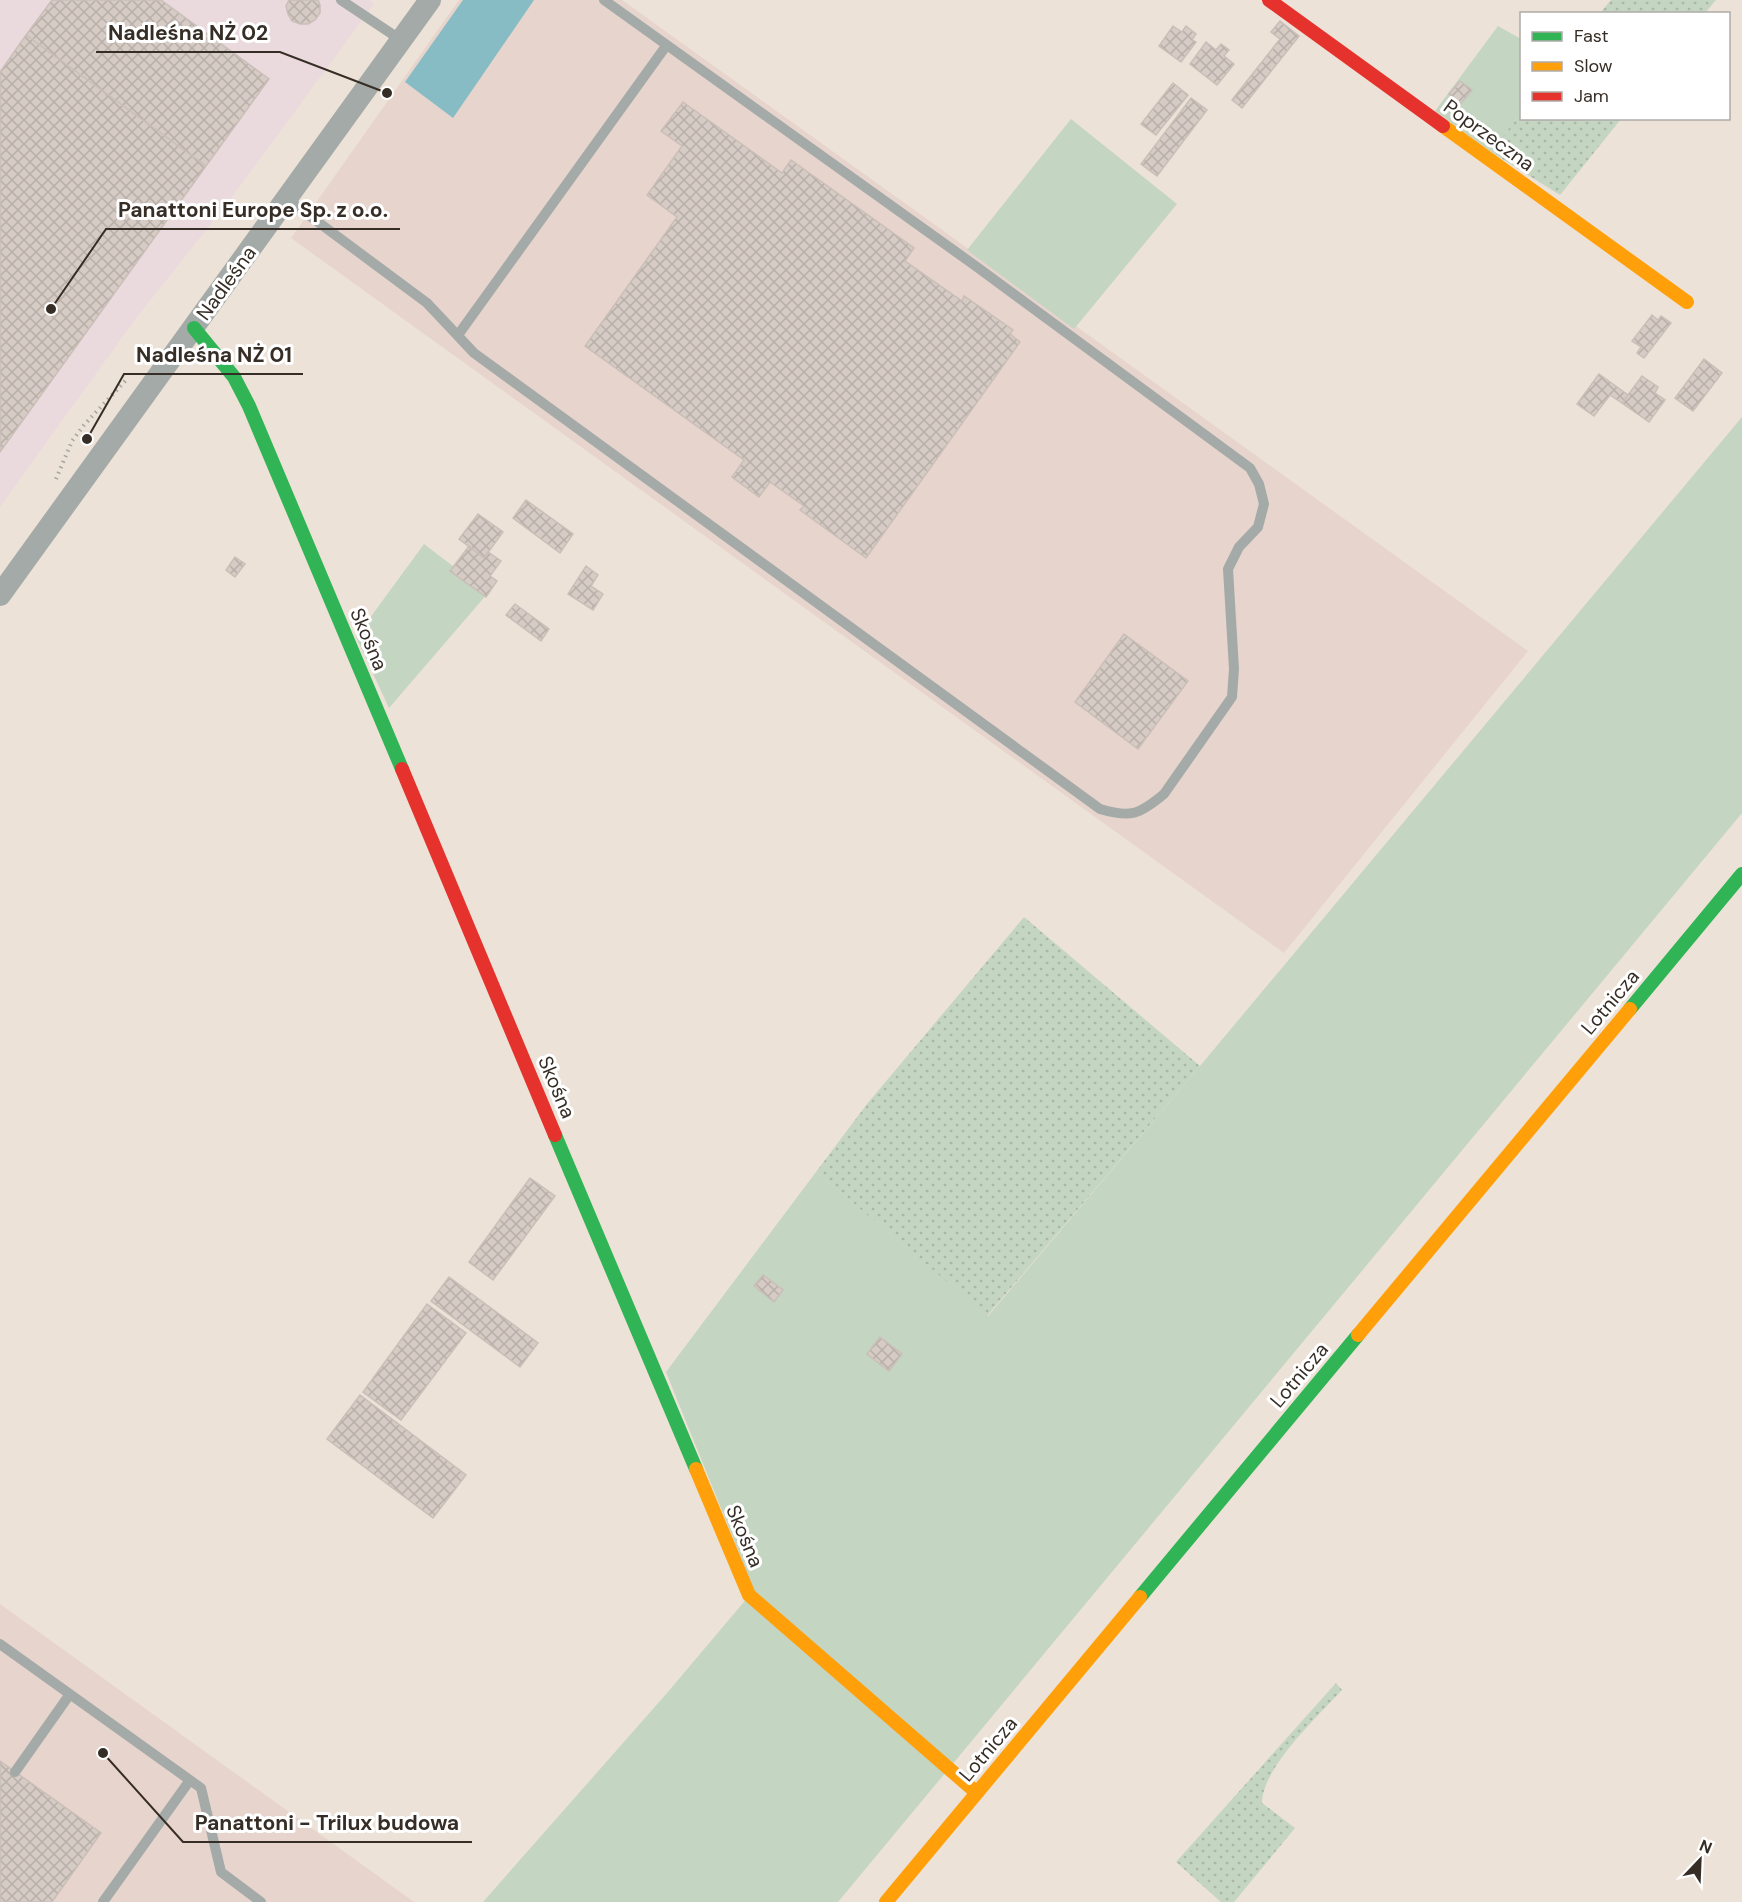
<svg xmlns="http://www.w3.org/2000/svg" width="1742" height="1902" viewBox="0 0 1742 1902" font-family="'DM Sans',sans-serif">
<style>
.commercial{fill:#ebdadd}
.industrial{fill:#e7d4cd}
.grass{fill:url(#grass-dots)}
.garden{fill:#c4d5c2}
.water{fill:#87bcc4}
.building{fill:url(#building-cross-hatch);stroke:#cabfb8;stroke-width:1.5}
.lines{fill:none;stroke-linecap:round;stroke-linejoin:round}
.path{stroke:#a4a6a3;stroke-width:4;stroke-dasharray:1.5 4.5;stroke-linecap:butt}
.lane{stroke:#a4aaa7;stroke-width:10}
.street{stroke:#a4aaa7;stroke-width:22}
.fast{stroke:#30b455;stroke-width:14}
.slow{stroke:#ff9f0a;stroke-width:14}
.jam{stroke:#e5322d;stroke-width:14}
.labels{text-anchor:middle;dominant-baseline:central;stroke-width:6;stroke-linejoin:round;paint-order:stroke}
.street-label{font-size:20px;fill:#362e26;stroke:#fff}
.leader{fill:none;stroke:#362e26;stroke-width:2}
.callout-dot{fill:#362e26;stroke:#fff;stroke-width:2}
.callout-label{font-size:21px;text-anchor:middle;font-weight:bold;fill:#362e26;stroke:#fff;stroke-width:6;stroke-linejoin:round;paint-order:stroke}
</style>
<defs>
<pattern id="grass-dots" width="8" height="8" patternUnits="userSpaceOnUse" patternTransform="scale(1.5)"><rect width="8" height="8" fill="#c4d5c2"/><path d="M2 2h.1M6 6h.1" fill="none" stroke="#a9b7a7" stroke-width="1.8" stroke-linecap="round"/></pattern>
<pattern id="building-cross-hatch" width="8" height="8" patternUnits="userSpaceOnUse" patternTransform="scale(1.5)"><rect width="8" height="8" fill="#d6cbc5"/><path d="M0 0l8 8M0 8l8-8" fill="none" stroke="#b8afa9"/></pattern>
</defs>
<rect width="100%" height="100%" fill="#ede2d7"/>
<path class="commercial" d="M0 0H369L374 4 229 201 134 321 0 507Z"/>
<path class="industrial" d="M459 0H622L1528 651 1284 953 291 238Z
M0 1604 414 1902H0Z"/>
<path class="grass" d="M1611 0H1716L1705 13H1600Z
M1521 112 1522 118 1621 119 1560 195 1491 152Z
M1024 917 1200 1066 987 1316 816 1172 867 1104Z
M1336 1683 1342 1690C1318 1716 1262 1768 1262 1803L1295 1828 1234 1902H1221L1176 1862Z"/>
<path class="garden" d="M1498 26 1521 39V112L1491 152 1435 111Z
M1071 119 1177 204 1074 329 967 250Z
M1742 417V813L838 1902H483L667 1693 754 1590 666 1372 816 1172 988 1316 1200 1066Z
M424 544 488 593 389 708 356 637Z"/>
<path class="water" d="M463 0H534L453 118 405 82Z"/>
<path class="building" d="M52 0H161L269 79 206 166 26 35Z
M289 0H318L320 5V13L315 20 308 24H300L292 21 288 14 286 6Z
M1280 21 1299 36 1242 108 1232 100 1280 39 1271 32Z
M1173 26 1182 32 1186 26 1196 34 1192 40 1196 42 1181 62 1159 46Z
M26 35 206 166 0 452V72Z
M1206 42 1216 50 1221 44 1229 50 1224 56 1234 64 1217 85 1190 64Z
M1460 81 1472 90 1461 103 1449 94Z
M1173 83 1188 95 1156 135 1141 124Z
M1191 98 1207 110 1157 176 1141 164Z
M683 102 782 173 791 160 914 248 905 261 962 301 964 296 1013 330 1010 334 1020 342 866 558 800 510 804 506 770 482 759 497 732 477 744 460 585 346 677 217 647 195 682 146 661 131Z
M1652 315 1658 320 1661 316 1671 323 1644 358 1637 353 1641 347 1632 341Z
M1704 359 1722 373 1693 411 1675 398Z
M1599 374 1628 395 1622 403 1610 395 1594 416 1577 404Z
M1642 376 1658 387 1655 393 1665 400 1649 422 1622 403Z
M526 500 573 534 560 553 513 518Z
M478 514 503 532 484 558 459 539Z
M469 546 484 558 488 552 501 561 490 576 497 581 486 597 450 571Z
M235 557 245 564 235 577 226 570Z
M586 566 598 575 591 586 603 594 593 610 568 594Z
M515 604 549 629 541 641 506 615Z
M1124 634 1188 681 1138 749 1075 702Z
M530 1178 555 1196 493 1280 469 1262Z
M763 1275 783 1290 774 1302 754 1286Z
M449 1277 538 1343 520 1367 431 1301Z
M427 1304 466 1333 401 1420 363 1392Z
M880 1337 902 1354 889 1371 867 1354Z
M360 1395 466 1475 433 1518 327 1439Z
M0 1761 101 1833 52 1902H0Z"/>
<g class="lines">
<path class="path" d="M56 479 72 441 84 425 127 379"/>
<path class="lane" d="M341 0 401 40
M287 199 427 303 474 353 1100 809C1130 818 1139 815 1164 794L1232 697 1234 669 1228 569 1239 547 1258 527 1264 504 1259 484 1250 468 977 267 604 0
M458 335 666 46
M0 1644 201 1788 221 1872 261 1902
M15 1772 70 1694
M103 1902 190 1780"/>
<path class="street" d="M0 595 430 0"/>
<path class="fast" d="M194 328 234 377 249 406 402 769
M1630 1009 1742 874
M555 1135 696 1469
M1140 1597 1358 1335"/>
<path class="slow" d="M1443 126 1687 302
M1358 1335 1630 1009
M696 1469 749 1595 977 1793
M886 1902 1140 1597"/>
<path class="jam" d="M1269 0 1443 126
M402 769 555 1135"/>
</g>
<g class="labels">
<g class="street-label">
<text transform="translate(1489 135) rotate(36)">Poprzeczna</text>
<text transform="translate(226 283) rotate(-54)">Nadleśna</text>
<text transform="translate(369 639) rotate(67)">Skośna</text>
<text transform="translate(1610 1002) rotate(-50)">Lotnicza</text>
<text transform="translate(557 1087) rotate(67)">Skośna</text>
<text transform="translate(1299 1375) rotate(-50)">Lotnicza</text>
<text transform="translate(745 1536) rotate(67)">Skośna</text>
<text transform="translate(988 1749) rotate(-50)">Lotnicza</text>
</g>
</g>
<path class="leader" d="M387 93L280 52H96M51 309L106 229H400M87 439L124 374H303M103 1753L183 1842H472"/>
<g class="callout-dot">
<circle cx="387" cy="93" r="6"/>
<circle cx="51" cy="309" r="6"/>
<circle cx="87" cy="439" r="6"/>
<circle cx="103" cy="1753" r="6"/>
</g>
<g class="callout-label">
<text x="188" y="40">Nadleśna NŻ 02</text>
<text x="253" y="217">Panattoni Europe Sp. z o.o.</text>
<text x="214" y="362">Nadleśna NŻ 01</text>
<text x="327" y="1830">Panattoni - Trilux budowa</text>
</g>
<rect x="1520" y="12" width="210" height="108" fill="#ffffff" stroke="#afaba8" stroke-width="1.5"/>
<rect x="1532" y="32" width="30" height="9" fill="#30b455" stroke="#afaba8" stroke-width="1.5"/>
<text x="1574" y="42" font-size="18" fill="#362e26">Fast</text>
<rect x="1532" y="62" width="30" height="9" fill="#ff9f0a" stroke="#afaba8" stroke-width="1.5"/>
<text x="1574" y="72" font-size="18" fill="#362e26">Slow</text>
<rect x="1532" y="92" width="30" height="9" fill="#e5322d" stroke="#afaba8" stroke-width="1.5"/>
<text x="1574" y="102" font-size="18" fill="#362e26">Jam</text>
<g transform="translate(1700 1860) rotate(23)" stroke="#ffffff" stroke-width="4.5" paint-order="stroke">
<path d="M0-4.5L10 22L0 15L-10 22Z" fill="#362e26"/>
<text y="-9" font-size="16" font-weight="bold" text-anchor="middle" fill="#362e26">N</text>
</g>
</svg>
